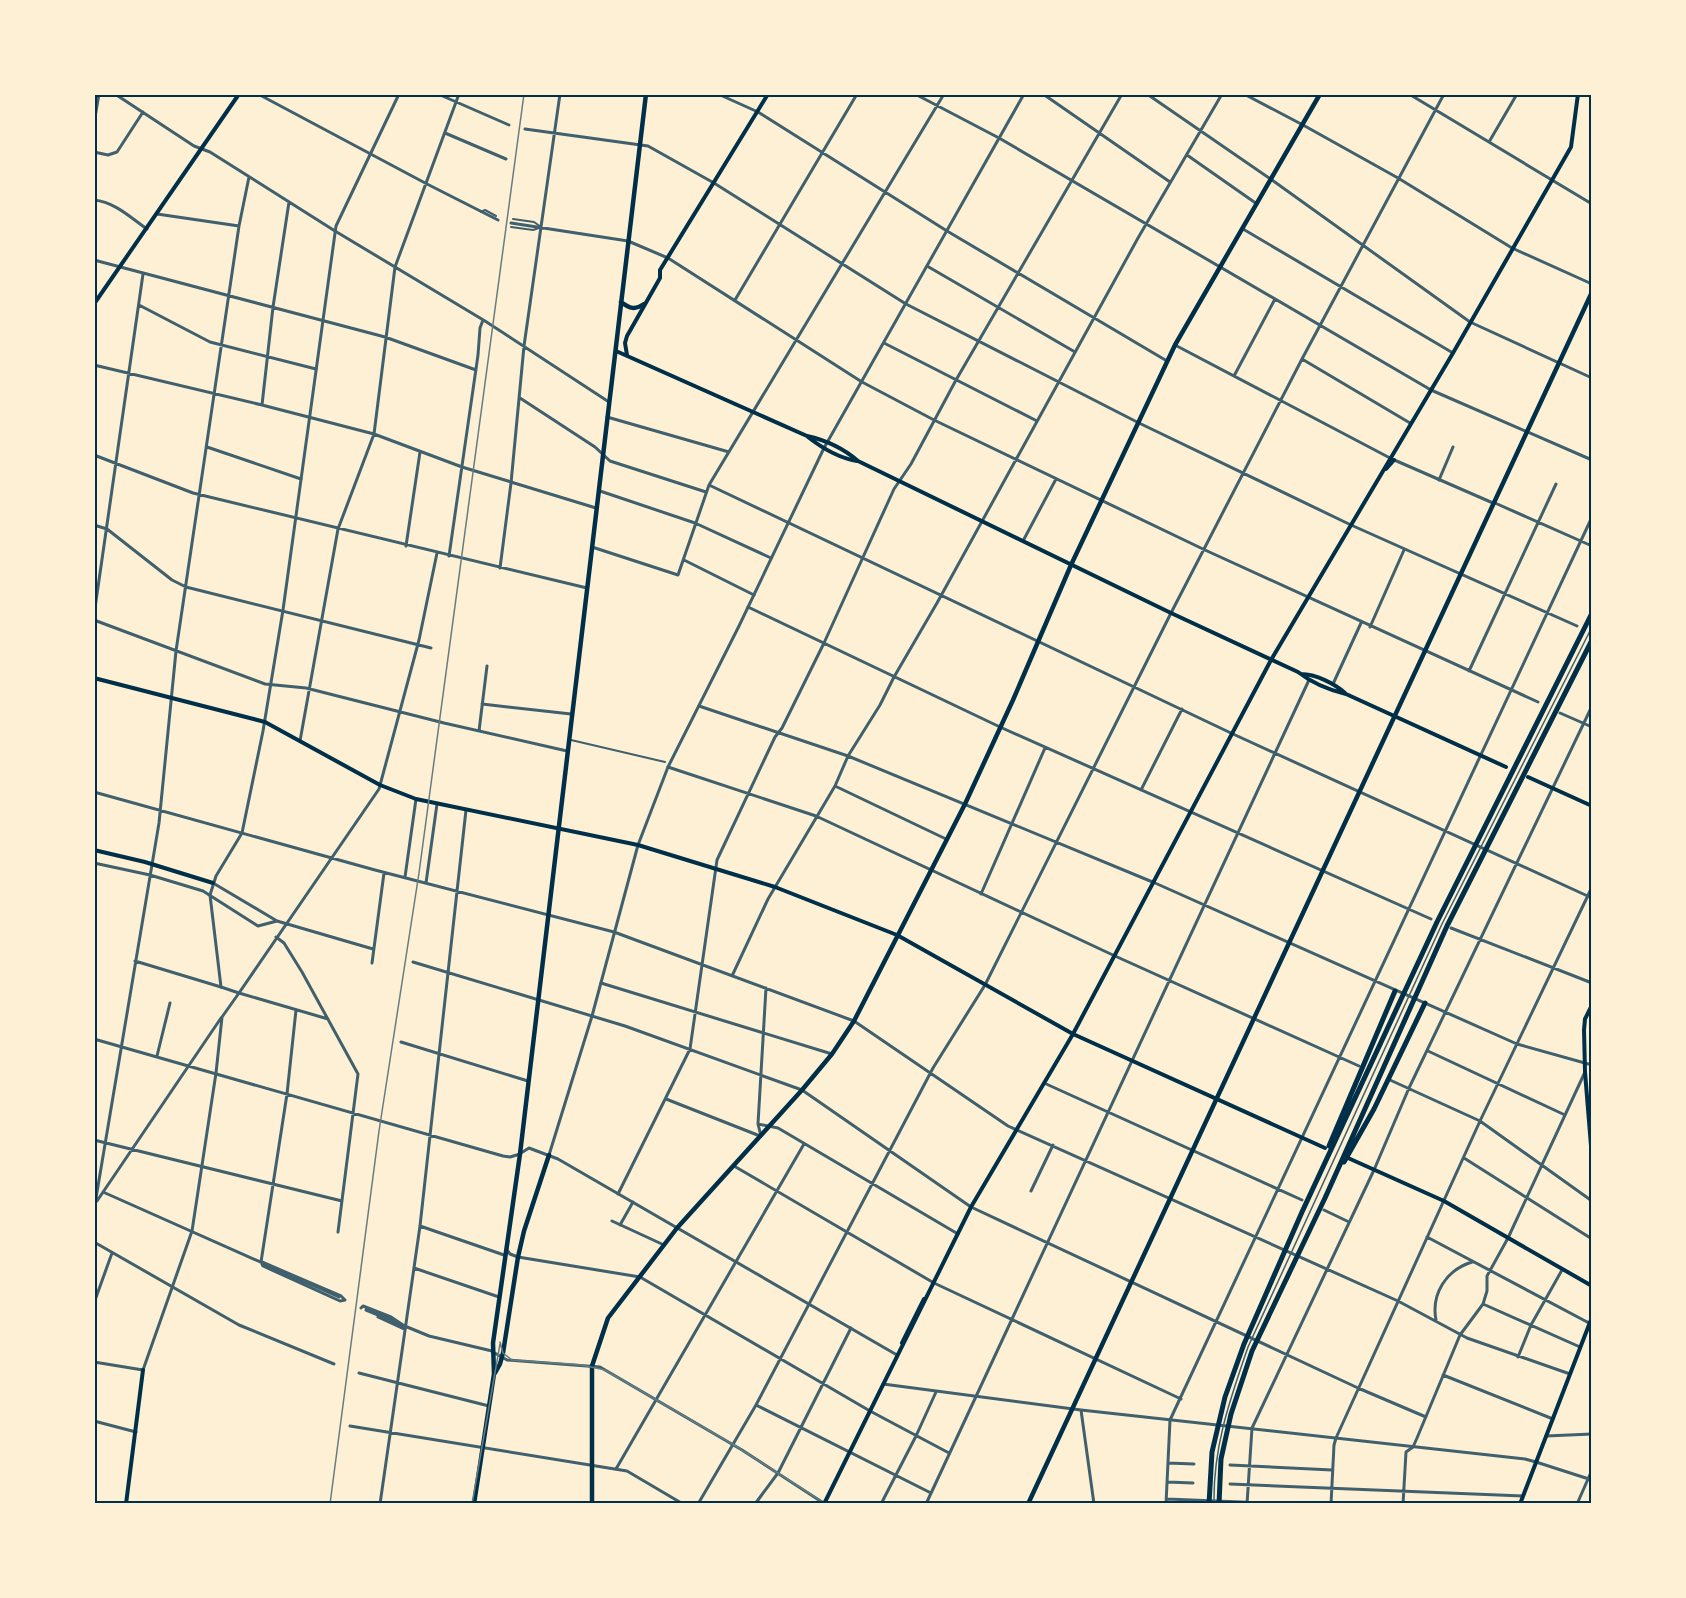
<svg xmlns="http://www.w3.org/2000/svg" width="1686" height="1598" viewBox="0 0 1686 1598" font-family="'PT Sans',sans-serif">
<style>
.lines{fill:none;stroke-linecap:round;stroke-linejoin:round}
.service{stroke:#3f606c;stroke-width:1.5}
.pedestrian{stroke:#3f606c;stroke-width:2}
.minor{stroke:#3f606c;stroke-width:3}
.tertiary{stroke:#3f606c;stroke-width:3}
.secondary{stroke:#003049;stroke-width:4}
.primary{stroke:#003049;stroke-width:4.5}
.motorway{stroke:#003049;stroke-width:5}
.tram{stroke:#657d81;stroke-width:1.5}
.rail{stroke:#657d81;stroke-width:1.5}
.neatline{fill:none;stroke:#003049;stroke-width:2}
</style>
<rect width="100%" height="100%" fill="#fdf0d5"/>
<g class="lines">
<path class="service" d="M1214 1504C1213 1446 1230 1400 1248 1347L1442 924 1592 627"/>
<path class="pedestrian" d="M481 212 485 210 496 216
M513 219 534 222 541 227
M511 227 533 230 539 228
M571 740 665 762"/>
<path class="minor" d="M115 94 194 146 210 152 335 231 485 321 609 402
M258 94 427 184 498 220
M438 94 509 125
M718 94 758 112 947 231 1167 361
M915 94 999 138 1431 390 1592 460
M1043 94 1170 182
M1147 94 1272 180 1470 322 1592 378
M1409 94 1592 204
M94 123 99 94
M1303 125 1398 178 1512 248 1592 284
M525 129 648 146 714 183 906 304 1139 423 1351 525 1577 626
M445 133 506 159
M1489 142 1517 94
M94 152 108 155 117 152 143 112
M1187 155 1257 204
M94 200C115 202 131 218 147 229
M157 214 239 226
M511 223 628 241 668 258 862 382 934 420 1205 550 1538 702
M1243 229 1453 353
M94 260 385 337 476 370
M927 266 1075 352
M735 300 857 94
M139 305 210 342 316 369
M884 343 1037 421
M1175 345 1390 458
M1302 359 1410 423
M94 365 262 405 374 434 462 467 596 508
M1234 376 1275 299
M520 398 595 447 610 461 706 492
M262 405 273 307 289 202
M607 417 729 452
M207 447 301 479
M94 455 193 493 587 588
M1439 480 1453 447
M709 485 1233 734 1592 898
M600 491 695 523 771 558
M1495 503 1592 546
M94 525 107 529 172 580 186 587 431 648
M1023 541 1056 479
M406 546 420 452
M592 547 678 575 709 485 944 94
M449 556 478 355 480 328 483 320
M684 560 754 595
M500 568 511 483 524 346 560 94
M748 607 1000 727 1431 919
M94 615 143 274
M94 620 265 684 306 688 444 723 567 751
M1370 627 1404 550
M1469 671 1556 484
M1333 684 1361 623
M482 704 571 714
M699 706 848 756 1155 883 1517 1044 1592 1065
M1560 713 1592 727
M479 731 487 666
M300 741 338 529 374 434 395 267 459 94
M668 767 816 816 1115 956 1359 1066
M835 786 946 839
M1141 790 1182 709
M94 792 375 870 614 932 854 1021 1008 1126 1398 1301 1467 1338 1570 1374
M94 863 150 875 203 891 258 926 277 921
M405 877 416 799
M213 883 277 921 373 949
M426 883 437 804
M981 894 1045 748
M1451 928 1592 983
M276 937 284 943 302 972 358 1074 338 1232
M135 961 221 987
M413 962 625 1026 802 1090 971 1207 1358 1388 1426 1417
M372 963 384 873
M732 976 768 899 835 786 848 756 880 705 894 677 937 603 1138 238 1222 94
M601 983 832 1054
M328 1019 239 993 379 789 419 640 437 553
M94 1039 503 1156 510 1157 520 1154
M401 1042 528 1081
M1428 1051 1565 1115
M157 1056 170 1003
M1390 1080 1480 1121 1592 1201
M1044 1083 1302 1200
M666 1099 760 1136
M758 1124 778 1128 958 1234
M761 1136 758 1124 766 988
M94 1140 342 1201
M1464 1158 1592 1239
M734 1166 934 1283 1181 1399
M1031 1191 1053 1145
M103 1192 339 1297
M618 1194 690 1049 717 860 775 737 782 728 824 643 894 489 911 464 956 380 1122 94
M97 1201 221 1018
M95 1204 159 823 176 651 239 226 249 177
M1324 1210 1349 1222
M612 1221 664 1245
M620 1225 633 1202
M420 1226 504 1255
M1427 1237 1589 1323
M94 1242 239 1325 334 1364
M507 1250 510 1254 518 1257 640 1277 870 1411 949 1453
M261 1262 287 1094 296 1010
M262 1262 341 1296 345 1300
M262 1264 263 1266 340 1301 345 1300
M414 1268 499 1297
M94 1303 112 1253
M1483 1304 1580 1347
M361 1308 363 1306 391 1317 403 1325
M366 1310 429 1336 492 1351
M378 1317 404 1329
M1436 1320C1431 1294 1446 1270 1472 1262
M1518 1357 1531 1325 1562 1270
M94 1362 143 1370
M359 1373 489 1406
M1443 1375 1553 1419
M756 1405 931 1493
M94 1421 136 1432
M350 1426 627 1471 683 1504
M1546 1436 1592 1434
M1536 1462 1592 1480
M1168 1463 1194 1464
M1230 1465 1332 1470
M616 1469 804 1144
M1168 1482 1193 1483
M1230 1484 1523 1496
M1167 1499 1292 1504
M380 1504 420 1226 466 810
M698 1504 756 1405 933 1068 985 985 1171 613 1302 359 1444 94
M755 1504 778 1473 851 1328
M881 1504 916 1436 936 1392
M926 1504C1054 1229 1183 955 1309 680
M1166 1504 1170 1420 1592 517
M1247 1504 1252 1428 1374 1170 1409 1088 1592 706
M1331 1504 1334 1445 1336 1438 1480 1121 1592 887
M1403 1504 1406 1452 1413 1447 1417 1438 1460 1335 1483 1304 1487 1291V1276L1508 1238 1585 1072
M1577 1504 1592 1470"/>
<path class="tertiary" d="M1244 94 1303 125
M1392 459 1493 503
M521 1153 529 1148 558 1159 897 1355
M549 1155 592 1016 638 845 668 767 739 626 824 448 1024 94
M493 1352 507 1360 600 1367 742 1450 825 1504
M143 1370 192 1231 216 1073 222 1017 239 993 221 987 210 895 216 876 242 833 263 731 283 610 336 226 399 94
M883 1384 1081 1410 1525 1459 1536 1462
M1081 1410 1094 1504"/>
<path class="secondary" d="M1591 94 1592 95
M94 304 239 94
M616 351 807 436C825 440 843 448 858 461L1171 613 1298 672C1312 683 1329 690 1346 694L1506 767
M627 355 625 343 627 336 660 278V270L768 94
M808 437C822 448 839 458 857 461
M1386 469 1394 460
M1301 674C1316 674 1335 684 1345 693
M94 678 265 722 380 785 416 799 638 845 775 887 897 935 1073 1034 1325 1148
M1528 777 1592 806
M94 850 145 862 213 883
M1592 1005 1585 1019 1584 1030 1585 1072 1592 1158
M1348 1158 1444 1201 1592 1286
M902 1343 924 1299
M126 1504 143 1370
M824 1504 971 1207 1073 1034 1271 660 1453 353 1571 147 1578 94
M1520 1504 1592 1317"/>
<path class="primary" d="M621 302C630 309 635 310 644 304
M495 1373 500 1364 503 1353 518 1257 524 1231 549 1155
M474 1504 494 1374 493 1343 520 1154 646 94
M592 1504V1366L608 1318 677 1228 802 1090 832 1054 854 1021 965 804 1013 700 1071 565 1175 345 1320 94
M1028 1504 1592 292"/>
<path class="motorway" d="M1329 1146 1395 991
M1344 1162 1374 1109 1425 1003
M1209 1504 1212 1452 1225 1397 1244 1344 1302 1212 1437 922 1592 613
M1219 1504 1221 1459 1231 1414 1252 1351 1325 1198 1447 926 1592 640"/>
<path class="tram" d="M500 1342 503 1353 512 1360 582 1365 605 1370 734 1445 826 1504
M472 1504 500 1344"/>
<path class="rail" d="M330 1504 379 1131 419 873 524 94"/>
</g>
<rect width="1686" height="1598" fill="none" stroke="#fdf0d5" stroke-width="192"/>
<rect x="96" y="96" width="1494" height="1406" class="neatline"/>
</svg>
